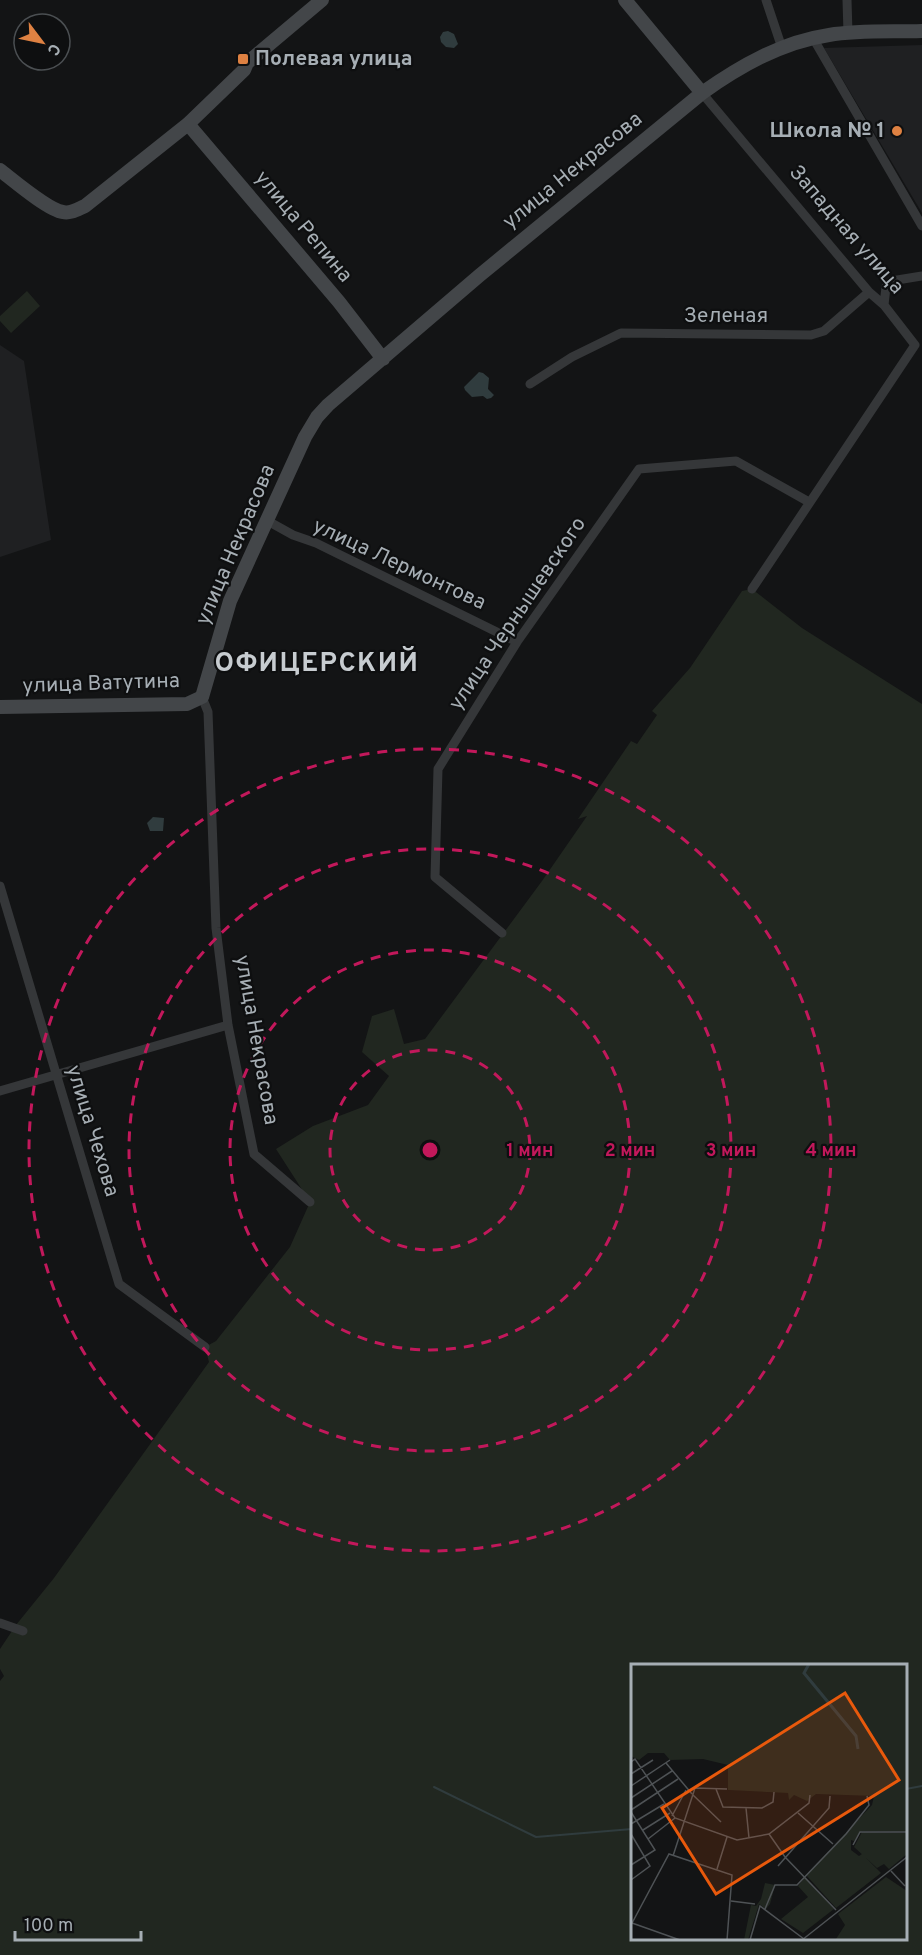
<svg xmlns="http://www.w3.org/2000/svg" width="922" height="1955" viewBox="0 0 922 1955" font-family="Overpass,sans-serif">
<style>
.built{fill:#1f2022}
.green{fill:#212720;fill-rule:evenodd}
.water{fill:#303c3e}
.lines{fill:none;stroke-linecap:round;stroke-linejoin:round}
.stream{stroke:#303c3e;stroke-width:2}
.street{stroke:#353739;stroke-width:9}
.secondary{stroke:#434649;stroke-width:14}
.ring{fill:none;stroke:#c2185b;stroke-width:3;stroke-dasharray:10 8}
.poi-dot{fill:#de8142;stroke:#0e0f10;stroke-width:2}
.labels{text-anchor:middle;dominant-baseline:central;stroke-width:4.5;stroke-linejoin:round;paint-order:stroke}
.poi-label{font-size:21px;font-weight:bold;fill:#a6aeb4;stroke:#0e0f10;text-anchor:start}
.street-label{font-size:21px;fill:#a6aeb4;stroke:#0e0f10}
.district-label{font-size:27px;font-weight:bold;letter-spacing:1.5px;fill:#c7ccd0;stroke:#0e0f10}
.inset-river{fill:none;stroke:#303c3e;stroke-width:3}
.inset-road{fill:none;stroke:#4e5255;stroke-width:1.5}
.view{fill:#e8590c;fill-opacity:0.15;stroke:#e8590c;stroke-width:3}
.inset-edge{fill:none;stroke:#a6aeb4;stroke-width:3}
.centre{fill:#c2185b;stroke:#0e0f10;stroke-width:3}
.ring-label{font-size:18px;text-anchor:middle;font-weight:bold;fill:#c2185b;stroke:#0e0f10;stroke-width:4.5;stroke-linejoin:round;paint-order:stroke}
</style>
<rect width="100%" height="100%" fill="#131415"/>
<path class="built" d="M922 45V213L824 48Z
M0 345 24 361 51 540 0 557Z"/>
<path class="green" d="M27 291 40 306 11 333 0 321V316Z
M752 589 802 628 922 704V1955H0V1681L4 1676 0 1669V1649L16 1625 54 1578 209 1362 205 1347 216 1341 290 1247 310 1202 276 1149 313 1126 368 1105 389 1076 362 1052 372 1016 394 1009 404 1044 425 1039 542 881 587 816 578 819 631 741 637 744 657 715 652 711 690 668 742 591ZM632 1666H906V1938H632Z"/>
<path class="water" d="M448 31 454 34 458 44 454 48 446 47 441 42 440 37 443 32Z
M479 372 483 373 489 378 488 389 494 395 491 398 487 399 483 396 472 397 465 390 464 387Z
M153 817 164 818 163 831H150L147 823Z"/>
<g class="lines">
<path class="stream" d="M434 1787 536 1837 632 1829
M906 1789 922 1786"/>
<path class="street" d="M766 0 782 48
M847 0 848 33
M813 38 922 226
M702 93 869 292 884 305 915 345 752 589
M884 305 886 287 891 281 922 276
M530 384 572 357 621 333 811 335 824 331 869 292
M266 520 293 535 316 543 517 642
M202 697 208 712 216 928 228 1025 254 1154 310 1202
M0 886 119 1284 205 1347
M502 933 435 877 438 769 517 642 639 469 736 461 809 502
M0 1091 228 1025
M0 1623 23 1631"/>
<path class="secondary" d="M625 0 702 93
M188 124 339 302 383 359
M0 170C13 180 48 210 63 212 70 214 78 209 85 206L188 124 244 70 247 63 322 0
M0 707 187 704 202 697 230 601 305 437 317 417 328 405 480 275 702 93C740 66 782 42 829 35 859 30 891 32 922 31"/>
</g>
<g class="ring">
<circle cx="430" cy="1150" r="100"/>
<circle cx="430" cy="1150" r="200"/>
<circle cx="430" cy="1150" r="301"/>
<circle cx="430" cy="1150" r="401"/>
</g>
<g class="poi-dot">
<rect x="237" y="53" width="12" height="12" rx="3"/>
<circle cx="897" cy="131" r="6"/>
</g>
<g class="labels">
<g class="poi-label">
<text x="255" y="59">Полевая улица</text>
<text x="885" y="131" text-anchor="end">Школа № 1</text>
</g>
<g class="street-label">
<text transform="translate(573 171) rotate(-39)">улица Некрасова</text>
<text transform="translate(303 227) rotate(50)">улица Репина</text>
<text transform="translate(846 230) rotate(49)">Западная улица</text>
<text x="726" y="316">Зеленая</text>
<text transform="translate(236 545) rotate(-67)">улица Некрасова</text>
<text transform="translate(399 565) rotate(25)">улица Лермонтова</text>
<text transform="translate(518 614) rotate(-56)">улица Чернышевского</text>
<text transform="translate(101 684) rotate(-2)">улица Ватутина</text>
<text transform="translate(256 1040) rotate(80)">улица Некрасова</text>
<text transform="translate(92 1131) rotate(73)">улица Чехова</text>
</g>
<g class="district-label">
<text x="317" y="664">ОФИЦЕРСКИЙ</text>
</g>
</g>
<g transform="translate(631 1664)">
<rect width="276" height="276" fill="#131415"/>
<path d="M0 0H276V168L231 167 223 177 220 176V186L228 192 231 190 250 209 205 244 175 211 241 141 243 132 185 130 176 137 163 131 158 136 157 129 97 126V101L72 95 39 96 33 89H17L8 96 0 92ZM231 168 276 169V190L258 205 253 200 246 204 223 183ZM174 213 203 245 172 269 150 255 177 233 167 222ZM255 213 276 227V276L205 275 214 261 207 250ZM134 219 144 221 139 240 135 245 128 240 117 276H113L120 241 125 242 130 235Z" fill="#212720"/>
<path class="inset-river" d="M178 0 173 9 225 72 227 85"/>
<path class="inset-road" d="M0 98 4 95 44 154 106 176 138 170 178 139 179 131M35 99 61 130M0 110 22 96M0 122 39 96M85 125 92 143 131 144 142 138 143 128M62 131 90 158M0 134 41 107M115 144 118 174M0 146 47 115M0 148 24 186 0 201M167 149 202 180M41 152 55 126M0 160 33 140M12 166 39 149M0 170 19 202 0 216M138 170 154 193 205 246M17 175 44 154M222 181 229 168H276M42 192 64 124 96 125M147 202 198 144 199 132M86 205 96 173M260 207 274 222M100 237 124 240M134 245 144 221H166L215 170 238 141 236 132M1 259 49 276M0 261 38 190 101 211 96 276M119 276 129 242 173 275M171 276 276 193"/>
<path class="view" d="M214 29 268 116 85 230 31 144Z"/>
<rect width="276" height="276" class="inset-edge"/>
</g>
<circle cx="430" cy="1150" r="9" class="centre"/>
<g class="ring-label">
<text x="530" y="1156">1 мин</text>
<text x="630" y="1156">2 мин</text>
<text x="731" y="1156">3 мин</text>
<text x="831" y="1156">4 мин</text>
</g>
<g transform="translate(42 42) rotate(122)"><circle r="28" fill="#0e0f10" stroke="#4b4f52" stroke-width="1.5"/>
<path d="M0-4.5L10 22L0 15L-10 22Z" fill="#de8142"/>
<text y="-9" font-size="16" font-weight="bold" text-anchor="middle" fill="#a6aeb4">С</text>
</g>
<path d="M15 1931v9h126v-9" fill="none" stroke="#a6aeb4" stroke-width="3"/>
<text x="24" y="1931" font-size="18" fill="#a6aeb4" stroke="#0e0f10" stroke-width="4.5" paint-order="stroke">100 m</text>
</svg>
